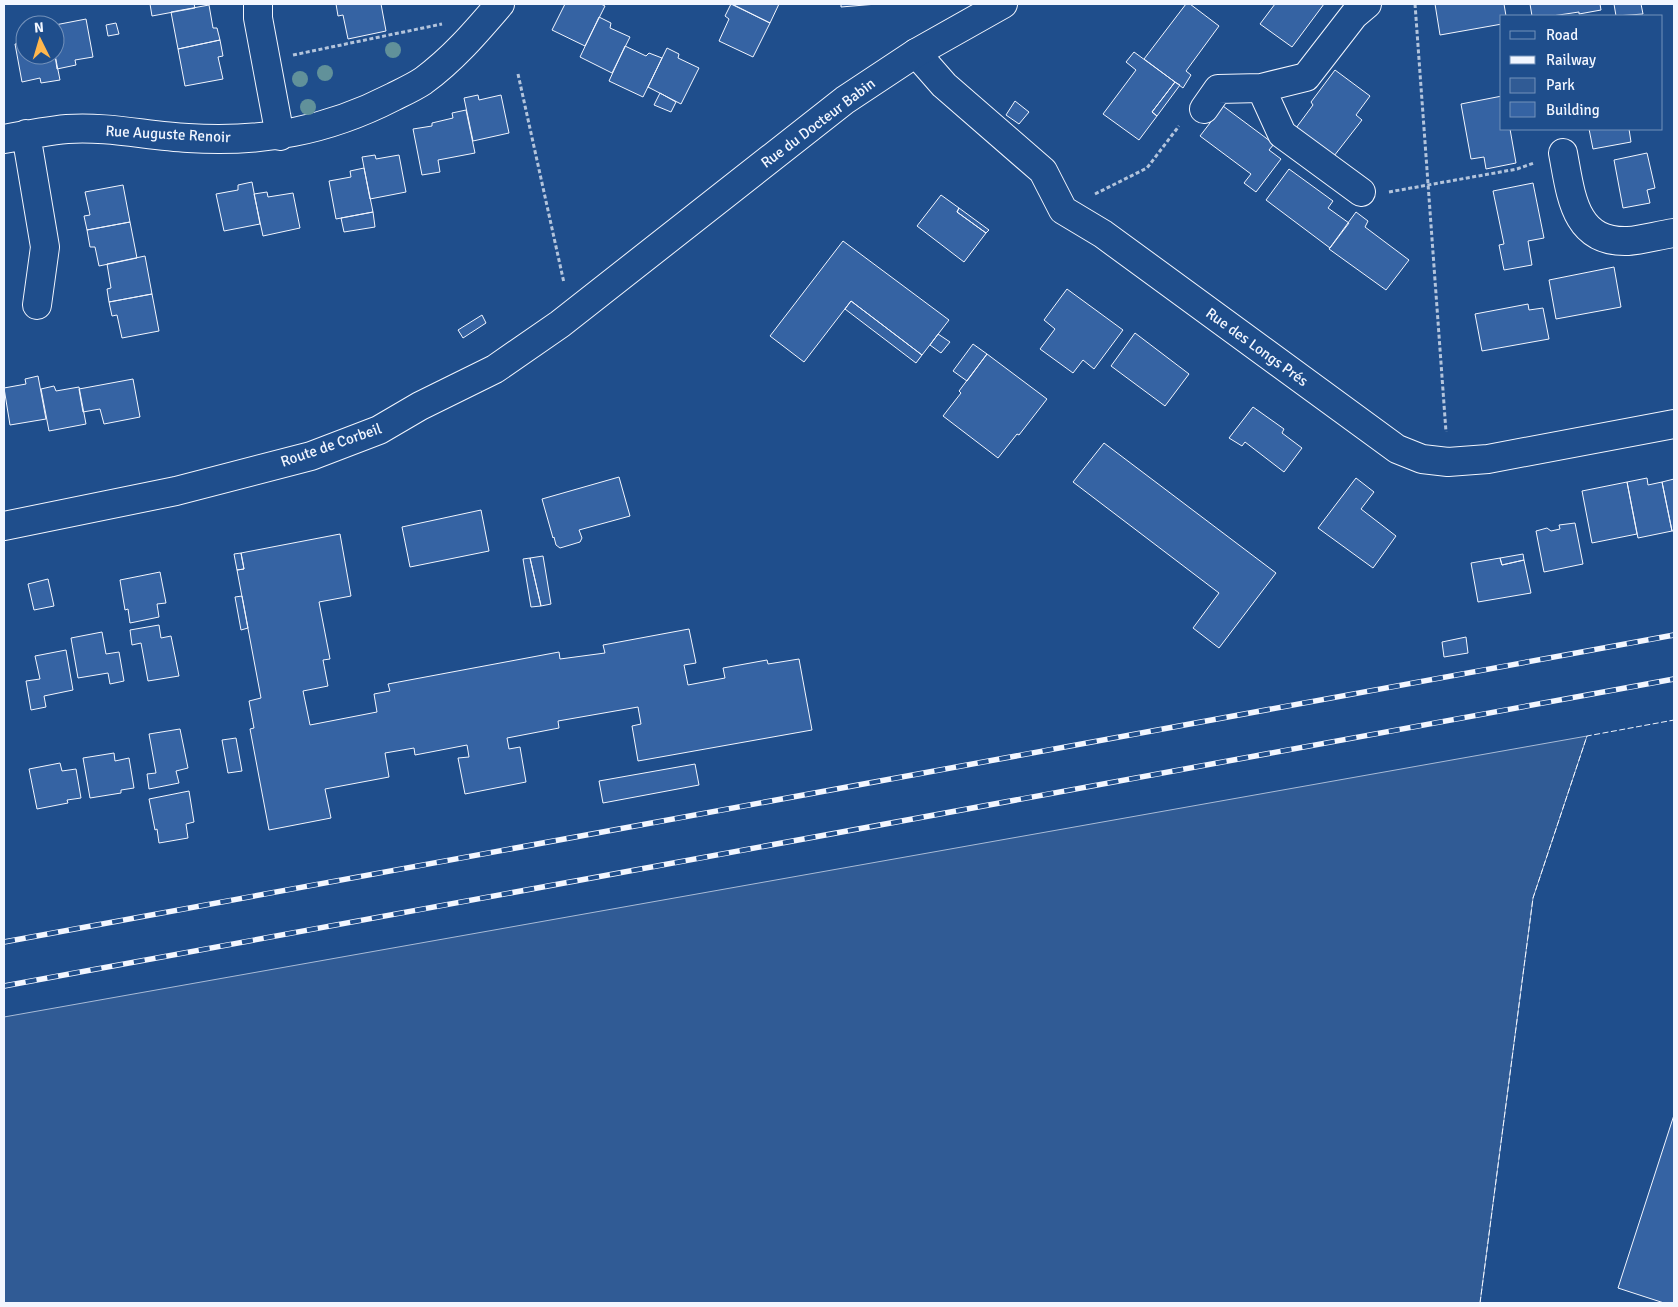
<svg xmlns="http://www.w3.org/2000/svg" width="1678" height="1307" viewBox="0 0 1678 1307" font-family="Signika,sans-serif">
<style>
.green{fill:#305b95;stroke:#a8bbd7}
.building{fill:#3563a3;stroke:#f2f6ff}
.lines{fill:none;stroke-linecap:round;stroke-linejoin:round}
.street-casing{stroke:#f2f6ff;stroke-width:30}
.secondary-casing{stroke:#f2f6ff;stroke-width:30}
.path{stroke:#b3c4dc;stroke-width:3;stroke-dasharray:4 2.5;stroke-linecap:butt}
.street{stroke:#1f4e8c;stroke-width:28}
.secondary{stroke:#1f4e8c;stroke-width:28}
.rail-casing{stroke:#f2f6ff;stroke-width:5.5}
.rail{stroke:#1f4e8c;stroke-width:4;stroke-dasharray:11;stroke-linecap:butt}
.fence{stroke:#f2f6ff;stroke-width:1;stroke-dasharray:6 2.5;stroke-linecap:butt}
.tree{fill:#61919a}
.labels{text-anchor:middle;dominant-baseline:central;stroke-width:4;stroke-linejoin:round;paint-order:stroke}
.street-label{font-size:15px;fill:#f2f6ff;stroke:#1f4e8c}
</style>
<rect width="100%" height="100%" fill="#1f4e8c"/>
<path class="green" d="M1587 736 1533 898 1480 1303H4V1017Z"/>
<path class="building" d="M150 4H194L195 8 152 16Z
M336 4H381L386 31 348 39 343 15 338 16Z
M565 4H601L605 6 585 46 552 30Z
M731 4 770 23 753 57 719 41 729 19 725 16Z
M732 4H779L770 23Z
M841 4H877L841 7Z
M1186 4H1190L1219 26 1186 71 1191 75 1183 88 1144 59Z
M1275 4H1324L1292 47 1260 24Z
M1435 4H1504L1506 16H1502V24L1440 35Z
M1530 4H1600L1601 10 1579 14V12L1552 16H1532Z
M1611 4H1641L1643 14 1616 16 1614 4Z
M209 5 213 28H217L220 40 178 49 171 12Z
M599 17 611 23 610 28 630 37 612 73 580 57Z
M86 19 93 57 75 60 76 65 57 69 55 55V25Z
M116 23 119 34 108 36 106 25Z
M220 40 223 56 218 57 223 79 185 86 178 49Z
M25 42V55H55L60 80 41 83 40 78 22 82 15 44Z
M625 46 646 56 649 53 662 58 643 97 609 81Z
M667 48 679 54 678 58 699 68 681 104 648 87Z
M1134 52 1175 82 1152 112 1157 116 1139 140 1103 114 1136 70 1126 62Z
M1335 70 1370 96 1356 115 1362 120 1334 156 1296 128 1313 105 1311 102Z
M1175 82 1180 85 1157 116 1152 112Z
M660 93 676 102 671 112 654 105Z
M478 95 479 100 501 95 509 133 473 141 464 98Z
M1502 96V129H1510L1516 163 1486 169 1484 157 1471 159 1461 104Z
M1015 101 1029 112 1019 124 1006 115Z
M1223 106 1274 144 1269 150 1281 159 1256 192 1244 183 1251 174 1200 136Z
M466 110 475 153 438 160 440 172 422 175 413 129 432 126V123L453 118 452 113Z
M1589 129H1629L1631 142 1593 149Z
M1647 153 1655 188 1647 190 1650 203 1623 208 1614 160Z
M375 155 376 159 399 155 406 192 370 199 362 157Z
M364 168 373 212 336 219 329 181 351 177 350 171Z
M1289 169 1333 201 1328 208 1349 223 1330 248 1266 200Z
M252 182 260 224 224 231 216 194 238 190V185Z
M1533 183 1544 238 1528 241 1532 265 1504 270 1499 245 1504 244 1493 191Z
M123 185 130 222 87 230 84 216 90 215 85 192Z
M267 192 268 197 293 193 300 228 263 236 254 194Z
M941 195 959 208 957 212 986 233 964 262 917 226Z
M959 208 989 230 986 233 957 212Z
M373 212 375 227 344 232 341 218Z
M1356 212 1368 221 1365 227 1409 260 1386 290 1329 249Z
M130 222 137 258 99 266 95 247H90L87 230Z
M843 241 949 320 922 355 851 301 804 362 770 336Z
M145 256 152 294 109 302 107 289 111 288 107 264Z
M1614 267 1621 307 1556 319 1549 280Z
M1067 289 1123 330 1094 369 1083 360 1073 373 1040 349 1055 329 1044 320Z
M152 294 159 331 122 338 117 315 112 316 109 302Z
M851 301 922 355 916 363 845 309Z
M1528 304 1529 310 1543 308 1549 339 1482 351 1475 314Z
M482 315 486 323 463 338 458 330Z
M1135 333 1189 374 1165 406 1111 366Z
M938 334 950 342 941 353 930 345Z
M973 344 987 354 967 381 953 371Z
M987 354 1047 399 1019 435 1017 434 998 458 943 416 961 393 959 391Z
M38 376 46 419 10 425 4 388 26 384 25 379Z
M133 379 140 417 104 424 100 409 83 412 79 389Z
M54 386 56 391 79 387 86 424 49 431 41 389Z
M1253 407 1284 429 1282 433 1302 448 1284 472 1245 442 1242 446 1229 438Z
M1104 443 1276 573 1219 648 1193 628 1219 593 1073 482Z
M619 477 630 516 579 530 582 538 580 542 560 548 556 545 554 537 553 538 542 499Z
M1356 478 1374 492 1361 509 1396 536 1373 568 1318 528Z
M1647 478 1648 485 1662 482 1672 531 1638 538 1627 482Z
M1674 479V531H1672L1662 482Z
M1627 482 1637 534 1592 543 1582 491Z
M481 510 489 551 410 567 402 527Z
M1575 523 1583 564 1544 572 1536 531 1547 528 1551 531 1560 529 1559 525Z
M340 534 351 596 319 602 330 659 323 660 328 686 303 691 310 725 377 712 374 694 390 691 388 684 559 652 560 659 605 653 603 645 689 629 696 663 684 665 688 685 725 678 723 668 767 660 768 664 799 659 812 730 638 761 632 726 641 724 638 707 558 721 559 728 507 738 509 749 520 747 526 782 465 794 458 758 469 757 467 745 415 755 414 748 385 753 389 777 325 789 331 818 269 830 250 729 254 728 249 701 261 698 237 570 244 569 241 553Z
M241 553 244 569 237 570 234 554Z
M1523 554 1524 560 1502 565 1500 558Z
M543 556 551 604 541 606 530 558Z
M530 558 541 606 531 607 523 559Z
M1500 558 1502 565 1524 560 1531 593 1478 602 1471 563Z
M160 572 166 603 157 604 159 617 130 623 128 609 125 610 120 580Z
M48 579 54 606 34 610 28 584Z
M242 596 248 628 241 630 235 597Z
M159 625 161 638 171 636 179 676 148 681 141 643 132 645 130 630Z
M102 632 106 654 119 652 124 681 110 684 108 673 78 678 71 638Z
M1466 637 1468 653 1444 657 1442 642Z
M66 650 73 690 44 696 46 707 31 710 26 681 40 679 35 656Z
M180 729 188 768 176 771 179 783 149 789 147 774 156 773 149 734Z
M236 738 242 771 228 773 222 740Z
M114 753 115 761 129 758 134 788 121 790V793L90 798 83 758Z
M60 763 62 771 76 769 81 798 67 800 68 803 37 809 29 769Z
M695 764 699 785 603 803 599 781Z
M189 791 194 822 186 824 188 838 159 843 157 829 155 830 149 799Z
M1674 1115V1303H1664L1618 1288Z"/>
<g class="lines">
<g class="street-casing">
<path id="street" d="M258 4V18L280 136
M916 53 944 85 1043 171 1063 210 1103 234 1397 449 1422 459 1448 462 1488 459 1674 424
M1261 88 1282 134 1361 192
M1204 109 1218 89 1261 88 1306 77 1354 15 1367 4
M26 134 45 247 37 305
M4 139C25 135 46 131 67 129 107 126 148 136 188 138 261 143 327 131 393 97 403 92 414 87 423 81 453 59 476 32 500 4
M1563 153C1571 195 1574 243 1628 241 1643 240 1659 235 1674 233"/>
</g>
<g class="secondary-casing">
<path id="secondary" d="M4 526 176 491 311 456 379 430 420 406 495 369 560 324 845 100 916 53 1003 4"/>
</g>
<path class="path" d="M1415 4 1446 432
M293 55 442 24
M518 74 564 283
M1389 192 1517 169 1534 163
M1095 194 1147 168 1179 126"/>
<use href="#street" class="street"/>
<use href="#secondary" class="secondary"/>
<g class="rail-casing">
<path id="rail" d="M4 942 1674 635
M4 986 1674 679"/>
</g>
<use href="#rail" class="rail"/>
<path class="fence" d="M1480 1303 1533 898 1587 736 1674 720"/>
</g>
<g class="tree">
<circle cx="393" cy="50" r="8"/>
<circle cx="325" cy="73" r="8"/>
<circle cx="300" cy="79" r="8"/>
<circle cx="308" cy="107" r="8"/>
</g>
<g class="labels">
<g class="street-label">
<text transform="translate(818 123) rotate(-37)">Rue du Docteur Babin</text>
<text transform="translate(168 134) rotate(3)">Rue Auguste Renoir</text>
<text transform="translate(1257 347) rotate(36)">Rue des Longs Prés</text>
<text transform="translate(331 445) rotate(-19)">Route de Corbeil</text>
</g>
</g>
<rect width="1678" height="1307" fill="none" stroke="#f2f6ff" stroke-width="10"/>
<rect x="1500" y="15" width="162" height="115" fill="#1f4e8c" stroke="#7391ba"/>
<rect x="1510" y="31" width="25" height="8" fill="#1f4e8c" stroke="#7391ba"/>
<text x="1546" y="40" font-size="15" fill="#f2f6ff">Road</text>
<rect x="1510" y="56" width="25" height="8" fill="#f2f6ff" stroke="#7391ba"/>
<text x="1546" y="65" font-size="15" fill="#f2f6ff">Railway</text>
<rect x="1510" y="78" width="25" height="15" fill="#305b95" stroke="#7391ba"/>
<text x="1546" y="90" font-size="15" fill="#f2f6ff">Park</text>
<rect x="1510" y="102" width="25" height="15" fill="#3563a3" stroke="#7391ba"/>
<text x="1546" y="115" font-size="15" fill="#f2f6ff">Building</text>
<g transform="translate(40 40) rotate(355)"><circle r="24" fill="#1f4e8c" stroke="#7391ba"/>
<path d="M0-4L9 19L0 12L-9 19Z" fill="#ffb74d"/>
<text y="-8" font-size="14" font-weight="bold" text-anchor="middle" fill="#f2f6ff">N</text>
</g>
</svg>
